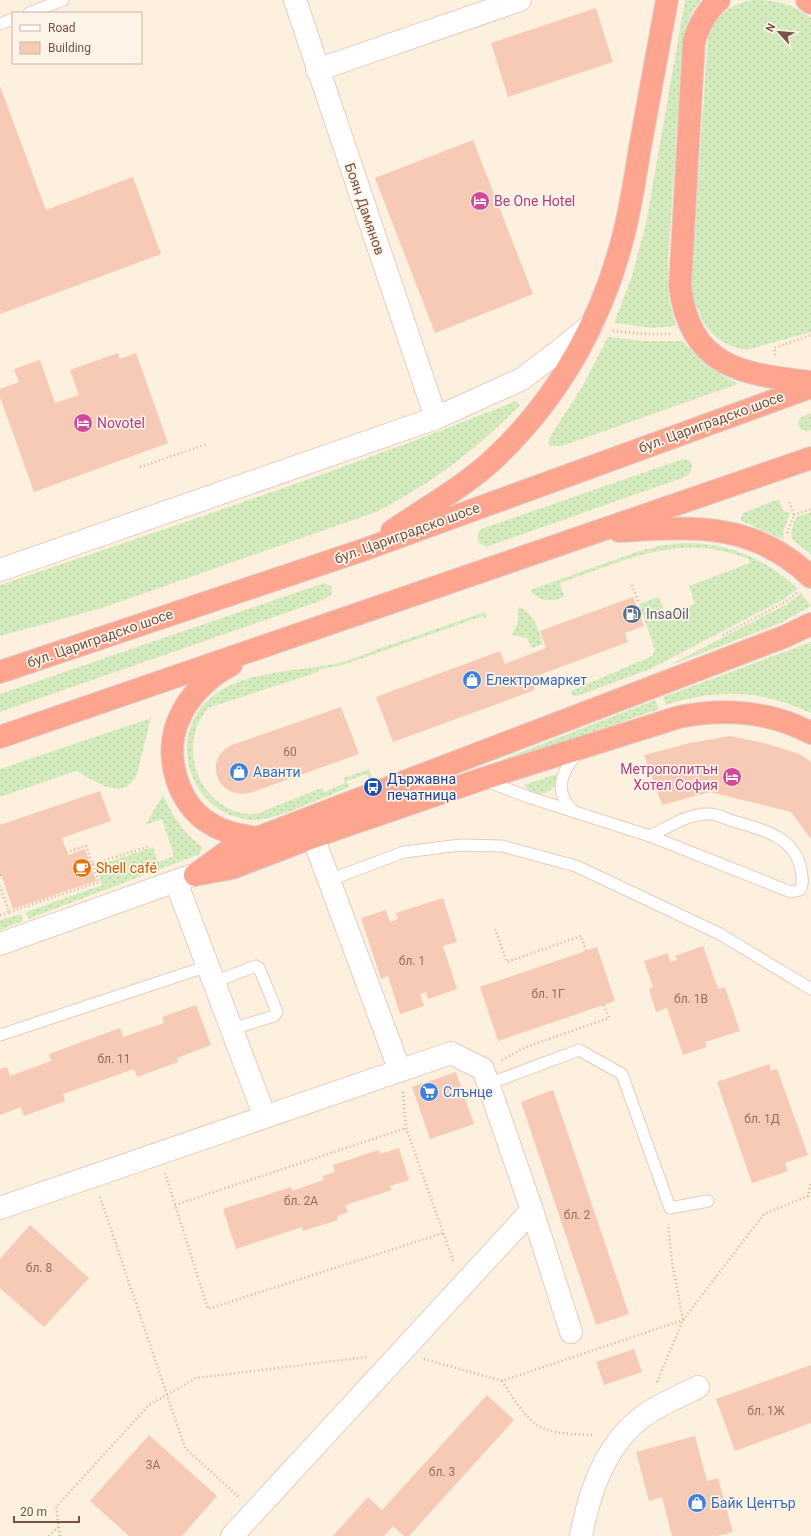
<svg xmlns="http://www.w3.org/2000/svg" width="811" height="1536" viewBox="0 0 811 1536" font-family="Roboto,sans-serif">
<style>
.grass{fill:url(#grass-dots)}
.building{fill:#f6cab5}
.lines{fill:none;stroke-linecap:round;stroke-linejoin:round}
.lane-casing{stroke:#e5cdbe;stroke-width:13}
.street-casing{stroke:#e5cdbe;stroke-width:24}
.highway-casing{stroke:#dbd2cf;stroke-width:24}
.path{stroke:#daad98;stroke-width:2.5;stroke-dasharray:1 3;stroke-linecap:butt}
.lane{stroke:#fff;stroke-width:11}
.street{stroke:#fff;stroke-width:22}
.highway{stroke:#fea590;stroke-width:22}
.labels{text-anchor:middle;dominant-baseline:central;stroke-width:3.5;stroke-linejoin:round;paint-order:stroke}
.number-label{font-size:12px;fill:#967161}
.hotel-label{font-size:14px;fill:#b23c85;stroke:#fff4e7;text-anchor:start}
.street-label{font-size:14px;fill:#765345;stroke:#fff4e7}
.service-label{font-size:14px;fill:#4e5e75;stroke:#fff4e7;text-anchor:start}
.shop-label{font-size:14px;fill:#366cbe;stroke:#fff4e7;text-anchor:start}
.transit-label{font-size:14px;fill:#164399;stroke:#fff4e7;text-anchor:start}
.food-label{font-size:14px;fill:#c56008;stroke:#fff4e7;text-anchor:start}
</style>
<defs>
<pattern id="grass-dots" width="8" height="8" patternUnits="userSpaceOnUse"><rect width="8" height="8" fill="#d4ecbd"/><path d="M2 2h.1M6 6h.1" fill="none" stroke="#b9cca4" stroke-width="1.8" stroke-linecap="round"/></pattern>
</defs>
<rect width="100%" height="100%" fill="#fef0df"/>
<path class="grass" d="M685 0H701C688 15 684 32 682 51L668 263 669 300 676 326 653 328 614 323 632 276 646 223Z
M752 0C774 0 793 3 811 18V332L746 350C709 344 698 318 691 286L708 35C717 15 730 5 752 0Z
M608 337 645 341H683L700 360 712 369 738 384 562 446H551L548 444 551 435 582 387Z
M516 401 520 405C475 451 433 483 376 512L102 608 0 636V585C173 526 347 469 516 401Z
M811 413V431L802 430 798 426 799 420 803 416Z
M683 459 689 460 692 464C692 472 689 475 682 478L486 547C477 543 475 537 481 529Z
M779 499 783 511 789 512 790 514 783 532 784 540 740 520 743 513Z
M811 512V554C792 539 786 542 796 517Z
M685 543C729 543 765 558 798 589L784 599 650 669 577 696 572 695 571 691 652 656 655 650 639 604 659 597 665 614 695 604 689 586 750 563 748 559C682 531 623 561 560 583L564 596C554 604 536 600 530 590L637 552 658 546Z
M324 583 332 587V594L323 600 0 712V694Z
M801 593 811 606 781 623 668 666 787 604Z
M519 607C535 615 538 629 543 644L532 648 527 638 512 635 518 622V609Z
M485 612 487 618 484 619 483 616 343 665 318 670V672L208 708C181 739 192 792 230 809 236 812 246 815 253 814 259 814 266 810 271 808 288 801 305 794 322 788L324 792 345 783 343 778 369 769 372 777 369 779 367 774 347 781 349 787C327 796 274 821 253 820 192 817 164 740 209 699 242 669 301 672 342 662 357 658 372 651 387 646 420 635 452 623 485 612Z
M811 642V713C760 690 720 688 666 705L663 697Z
M655 700 659 709 498 765 496 764V762Z
M151 718 137 774C124 804 96 781 76 771L0 797V769Z
M557 774C559 794 534 801 524 785Z
M163 795 173 815 186 833 202 847 200 854 28 919 26 912 102 885 96 866 153 847 158 862 174 856 162 819 145 825Z
M21 914 23 921 0 930V920Z"/>
<path class="building" d="M596 8 613 62 508 97 491 43Z
M0 86 46 210 133 177 161 254 0 314Z
M473 140 533 294 435 333 375 178Z
M118 353 120 359 136 353 168 443 34 492 0 397V389L19 382 14 369 40 360 55 403 79 395 70 370Z
M633 597 644 626 625 633 628 642 531 678 535 690 393 742 376 697 500 651 505 664 546 648 540 631Z
M341 707 359 754 250 793 241 794 232 792 225 788 219 781 216 773V764L219 756 225 749 232 745Z
M730 736 764 743 800 754 811 762V839L791 812 710 792 662 805 644 755 690 743Z
M100 791 111 821 62 838 68 855 85 849 96 881 13 909 0 871V825Z
M443 898 457 942 443 946 457 989 428 999 426 992 420 994 424 1006 400 1014 388 976 381 979 361 918 386 910 390 922 398 919 396 913Z
M703 946 718 989 725 987 740 1031 705 1042 707 1047 683 1055 667 1008 656 1012 649 989 653 987 644 961 668 953 670 962 677 960 675 956Z
M597 947 615 1001 498 1041 480 987Z
M196 1005 211 1045 177 1058 178 1062 137 1077 134 1069 63 1094 65 1101 24 1116 21 1107 0 1115V1069L7 1067 10 1076 51 1061 49 1054 120 1028 123 1037 164 1023 162 1017Z
M769 1064 771 1071 777 1069 808 1155 785 1163 788 1171 752 1183 717 1082Z
M456 1072 474 1124 430 1139 412 1087Z
M553 1090 629 1314 596 1325 521 1102Z
M399 1148 409 1180 390 1186 392 1190 345 1205 348 1212 337 1216 338 1220 303 1231 302 1227 236 1249 223 1209 291 1187 292 1191 324 1180 322 1176 335 1172 333 1165 379 1150 380 1154Z
M30 1225 89 1278 44 1327 0 1288V1259Z
M634 1349 642 1372 604 1385 596 1362Z
M811 1365V1423L735 1451 716 1399Z
M487 1395 514 1420 409 1536H404L393 1526 384 1536H333L368 1497 382 1510Z
M149 1435 217 1496 182 1536H129L90 1501Z
M695 1436 707 1481 718 1478 733 1532 717 1536H672L662 1497 649 1501 636 1452Z"/>
<g class="lines">
<g class="lane-casing">
<path id="lane" d="M29 13 63 0
M0 24 13 19
M484 780 528 797 650 836 791 892 800 890C804 883 802 878 801 870 795 836 761 829 733 821 726 819 718 814 710 814 688 813 669 827 650 836
M573 811C553 791 561 772 578 753
M329 880 404 852 461 845 502 846 576 866 720 934 811 989
M214 982 256 966 259 968 277 1012 274 1016 232 1029
M0 1035 208 966
M488 1084 579 1050 622 1074 670 1208 708 1201"/>
</g>
<g class="street-casing">
<path id="street" d="M295 0 436 418
M317 70 520 0
M0 570 436 418 522 379 564 347 593 323
M313 837 400 1071
M176 882 265 1117
M0 944 190 876
M0 1208 451 1053 483 1069 532 1210 571 1332
M232 1536 532 1210
M581 1536C589 1493 605 1445 641 1418 657 1405 679 1397 698 1387"/>
</g>
<g class="highway-casing">
<path id="highway" d="M719 0C706 11 699 25 694 41L680 286C690 368 742 374 811 382
M807 0 811 3
M392 531C427 507 467 485 497 456 561 395 605 315 625 229 632 201 636 171 641 142 650 95 658 47 667 0
M619 531C694 527 752 521 811 577
M231 665C209 676 188 697 179 719 163 754 177 805 211 824 225 833 241 835 257 838
M0 672 363 550 811 387
M0 737 811 458
M200 874 232 868 313 837 482 779 679 717C725 708 769 711 811 733
M195 875 228 851 257 838 786 636 811 624"/>
</g>
<path class="path" d="M613 331 646 334H672
M775 355 774 348 811 335
M140 467 207 444
M794 515 811 509
M787 533 794 515 789 501
M632 585 639 603
M723 635 785 602 797 593
M93 864 150 846
M0 875H1
M0 886 9 912 99 882 86 846 67 852
M0 915 9 912
M495 929 507 962 581 936 586 951
M502 1060 526 1047 609 1018 604 1005
M403 1092 406 1128 454 1263
M165 1173 208 1309 443 1233
M100 1197 185 1448 239 1497
M175 1205 406 1128
M424 1359 502 1381 683 1320 764 1214 808 1196 811 1182
M502 1381C512 1395 522 1415 537 1425 554 1435 576 1434 595 1435
M657 1382 683 1320 672 1262 668 1224
M49 1536 58 1527
M60 1536 56 1507 149 1405 196 1378 367 1357"/>
<use href="#lane" class="lane"/>
<use href="#street" class="street"/>
<use href="#highway" class="highway"/>
</g>
<defs>
<g id="hotel-disc" transform="scale(1)"><circle r="9.5" fill="#d1479c" stroke="#fff4e7"/><path d="M-6-4.5h1.5V1H6V5H4.5V3h-9V5H-6ZM-4 0a1.8 1.8 0 1 1 3.6 0ZM.5 0V-2.5h3Q6-2.5 6 0Z" fill="#fff"/></g>
<g id="fuel-disc" transform="scale(1)"><circle r="9.5" fill="#5c6f8a" stroke="#fff4e7"/><path d="M-5.5-6h7V0h2V4h1.3V-2.5L3-4.5l.8-.8L6-3V5H2.5V1h-1V6h-7ZM-4.2-4.7v3.2H.2V-4.7Z" fill="#fff"/></g>
<g id="shop-disc" transform="scale(1)"><circle r="9.5" fill="#3f7fe0" stroke="#fff4e7"/><path d="M-5-2.5h2.3a2.7 3.5 0 0 1 5.4 0H5L5.5 6h-11ZM-1.5-2.5h3a1.5 2.3 0 0 0-3 0Z" fill="#fff"/></g>
<g id="bus-disc" transform="scale(1)"><circle r="9.5" fill="#1a4fb4" stroke="#fff4e7"/><path d="M-5-6H5V4H4V6H2V4H-2V6H-4V4H-5ZM-3.5-4V0h7V-4ZM-3.5 1.2v1.5H-2V1.2ZM2 1.2v1.5H3.5V1.2Z" fill="#fff"/></g>
<g id="cafe-disc" transform="scale(1)"><circle r="9.5" fill="#e8710a" stroke="#fff4e7"/><path d="M-5.5-4.5H6V0H3Q3 3.5 0 3.5H-2.5Q-5.5 3.5-5.5 0ZM3-3.2v2h1.7v-2ZM-6 4.5H4V6H-6Z" fill="#fff"/></g>
<g id="supermarket-disc" transform="scale(1)"><circle r="9.5" fill="#3f7fe0" stroke="#fff4e7"/><path d="M-6-5.5h2.5l.6 2H6L4.5 2H-2.5L-4.4-4H-6ZM-1.5 3.2a1.3 1.3 0 1 0 .1 0ZM3 3.2a1.3 1.3 0 1 0 .1 0Z" fill="#fff"/></g>
</defs>
<g fill-rule="evenodd">
<use href="#hotel-disc" x="480" y="201"/>
<use href="#hotel-disc" x="83" y="423"/>
<use href="#fuel-disc" x="632" y="614"/>
<use href="#shop-disc" x="472" y="680"/>
<use href="#shop-disc" x="239" y="772"/>
<use href="#hotel-disc" x="732" y="777"/>
<use href="#bus-disc" x="373" y="787"/>
<use href="#cafe-disc" x="82" y="868"/>
<use href="#supermarket-disc" x="429" y="1092"/>
<use href="#shop-disc" x="697" y="1503"/>
</g>
<g class="labels">
<g class="number-label">
<text x="290" y="752">60</text>
<text x="412" y="961">бл. 1</text>
<text x="548" y="994">бл. 1Г</text>
<text x="691" y="999">бл. 1В</text>
<text x="114" y="1059">бл. 11</text>
<text x="762" y="1119">бл. 1Д</text>
<text x="301" y="1201">бл. 2А</text>
<text x="577" y="1215">бл. 2</text>
<text x="39" y="1268">бл. 8</text>
<text x="766" y="1411">бл. 1Ж</text>
<text x="153" y="1465">3А</text>
<text x="442" y="1472">бл. 3</text>
</g>
<g class="hotel-label">
<text x="494" y="201">Be One Hotel</text>
<text x="97" y="423">Novotel</text>
<text x="718" y="769" text-anchor="end">Метрополитън<tspan x="718" dy="16">Хотел София</tspan></text>
</g>
<g class="street-label">
<text transform="translate(365 209) rotate(71)">Боян Дамянов</text>
<text transform="translate(711 422) rotate(-20)">бул. Цариградско шосе</text>
<text transform="translate(407 533) rotate(-20)">бул. Цариградско шосе</text>
<text transform="translate(100 638) rotate(-19)">бул. Цариградско шосе</text>
</g>
<g class="service-label">
<text x="646" y="614">InsaOil</text>
</g>
<g class="shop-label">
<text x="486" y="680">Електромаркет</text>
<text x="253" y="772">Аванти</text>
<text x="443" y="1092">Слънце</text>
<text x="711" y="1503">Байк Център</text>
</g>
<g class="transit-label">
<text x="387" y="779">Държавна<tspan x="387" dy="16">печатница</tspan></text>
</g>
<g class="food-label">
<text x="96" y="868">Shell café</text>
</g>
</g>
<rect x="12" y="12" width="130" height="52" fill="#fff4e7" stroke="#c8b4a6"/>
<rect x="20" y="25" width="20" height="6" fill="#ffffff" stroke="#c8b4a6"/>
<text x="48" y="32" font-size="12" fill="#765345">Road</text>
<rect x="20" y="42" width="20" height="12" fill="#f6cab5" stroke="#c8b4a6"/>
<text x="48" y="52" font-size="12" fill="#765345">Building</text>
<g transform="translate(779 32) rotate(297)" stroke="#fff4e7" stroke-width="3" paint-order="stroke">
<path d="M0-3L7 15L0 10L-7 15Z" fill="#765345"/>
<text y="-6" font-size="11" font-weight="bold" text-anchor="middle" fill="#765345">N</text>
</g>
<path d="M14 1516v6h65v-6" fill="none" stroke="#765345" stroke-width="2"/>
<text x="20" y="1516" font-size="12" fill="#765345" stroke="#fff4e7" stroke-width="3" paint-order="stroke">20 m</text>
</svg>
